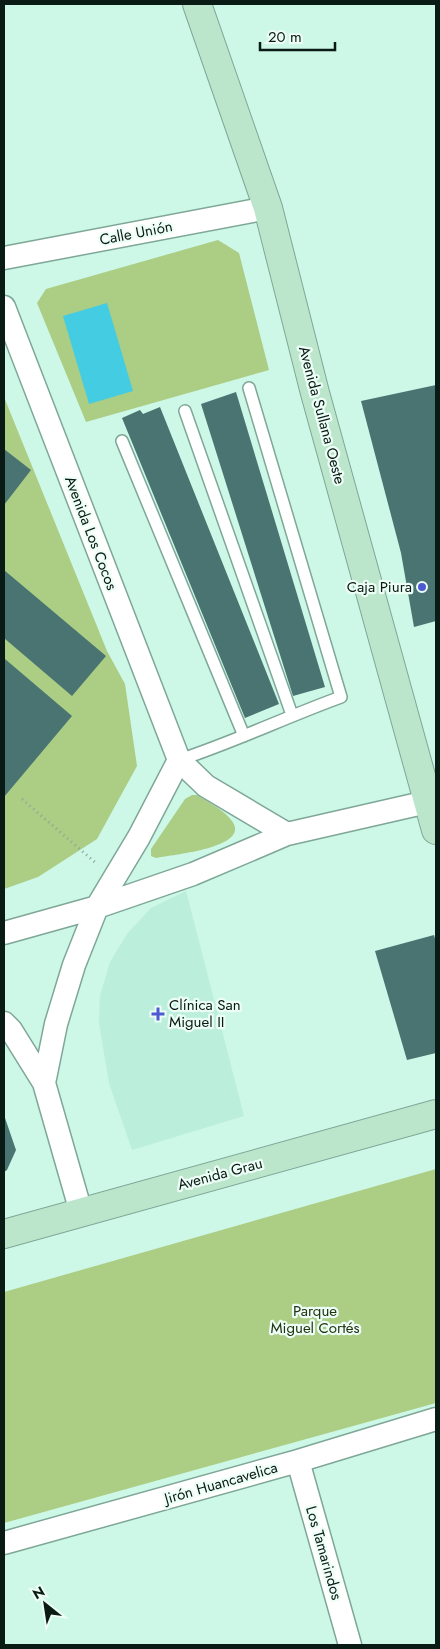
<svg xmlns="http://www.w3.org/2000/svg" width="440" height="1649" viewBox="0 0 440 1649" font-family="Jost,sans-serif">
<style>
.built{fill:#bbeedb}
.green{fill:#abcd84}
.water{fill:#44cce3}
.building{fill:#497472}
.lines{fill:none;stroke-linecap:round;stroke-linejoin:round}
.lane-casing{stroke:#7fa798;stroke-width:14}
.street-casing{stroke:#7fa798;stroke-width:25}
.secondary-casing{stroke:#7fa798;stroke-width:30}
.path{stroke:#87a79b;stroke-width:3;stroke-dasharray:1 4;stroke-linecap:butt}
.lane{stroke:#fff;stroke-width:11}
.street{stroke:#fff;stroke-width:22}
.secondary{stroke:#bce6cb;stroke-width:28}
.poi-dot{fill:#4d5bd1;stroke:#edfef7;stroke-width:2}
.labels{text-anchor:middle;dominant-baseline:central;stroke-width:4.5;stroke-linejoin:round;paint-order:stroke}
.street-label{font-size:15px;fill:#0a1a15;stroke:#edfef7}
.poi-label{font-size:15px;fill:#0a1a15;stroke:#edfef7;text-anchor:end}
.park-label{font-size:15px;fill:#23320f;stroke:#edfef7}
</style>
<rect width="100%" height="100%" fill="#cdf7e7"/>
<path class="built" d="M186 891 244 1116 132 1150 109 1083 99 1023 100 996 110 962 127 934 151 908Z"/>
<path class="green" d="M218 240 239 253 269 370 86 422 37 303 46 289Z
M4 397 107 651 125 684 137 766 97 839 38 877 4 889Z
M192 795H197C208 802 224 810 232 821 252 848 170 855 156 858L151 856V849L185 799Z
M436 1169V1403L4 1523V1292Z"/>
<path class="water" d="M107 303 133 391 89 404 63 316Z"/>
<path class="building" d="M436 385V621L414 627 401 553 361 401Z
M236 392 325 687 293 696 201 404Z
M160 407 279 704 245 718 122 418 140 410 143 414Z
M4 449 31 470 4 505Z
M4 570 106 656 72 696 4 638Z
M5 659 72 716 4 797V661Z
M434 935 436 942V1053L407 1060 375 951Z
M4 1115 16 1150 7 1170 4 1172Z"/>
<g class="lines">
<g class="lane-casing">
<path id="lane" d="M185 411 292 715
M122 441 244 736
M179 760C234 742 286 717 341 697L249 388"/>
</g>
<g class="street-casing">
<path id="street" d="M4 258 268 208
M4 307 179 760 206 786 287 834
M4 933 97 907 193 874 287 834 436 800
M4 1023 11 1030 44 1083 81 1212
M44 1083 56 1024 74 965 97 907 139 837 179 760
M298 1461 350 1645
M4 1543 298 1461 436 1419"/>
</g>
<g class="secondary-casing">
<path id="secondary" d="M197 4 268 208 315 393 436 830
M4 1234 436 1114"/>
</g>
<path class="path" d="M22 799 97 864"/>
<use href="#lane" class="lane"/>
<use href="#street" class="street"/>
<use href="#secondary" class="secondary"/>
</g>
<g class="poi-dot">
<circle cx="422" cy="587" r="5"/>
<path d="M155.5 1006.5h5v5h5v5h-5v5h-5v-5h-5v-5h5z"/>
</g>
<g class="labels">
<g class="street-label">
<text transform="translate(136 233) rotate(-11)">Calle Unión</text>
<text transform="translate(322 415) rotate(75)">Avenida Sullana Oeste</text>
<text transform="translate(91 533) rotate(69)">Avenida Los Cocos</text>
<text transform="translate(220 1174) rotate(-15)">Avenida Grau</text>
<text transform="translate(221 1483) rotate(-16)">Jirón Huancavelica</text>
<text transform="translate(324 1553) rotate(74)">Los Tamarindos</text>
</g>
<g class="poi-label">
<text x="412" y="587">Caja Piura</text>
<text x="169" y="1005" text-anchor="start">Clínica San<tspan x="169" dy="17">Miguel II</tspan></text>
</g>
<g class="park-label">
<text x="315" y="1311">Parque<tspan x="315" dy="17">Miguel Cortés</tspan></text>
</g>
</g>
<rect width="440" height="1649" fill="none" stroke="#0a1a15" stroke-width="10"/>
<g transform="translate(45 1604) rotate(330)" stroke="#edfef7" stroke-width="4" paint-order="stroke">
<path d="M0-4L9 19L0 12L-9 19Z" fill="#0a1a15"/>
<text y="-8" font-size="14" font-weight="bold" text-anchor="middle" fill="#0a1a15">N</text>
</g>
<path d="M260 42v8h75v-8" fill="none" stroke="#0a1a15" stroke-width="2.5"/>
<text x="268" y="42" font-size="15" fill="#0a1a15" stroke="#edfef7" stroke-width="4" paint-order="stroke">20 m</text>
</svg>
